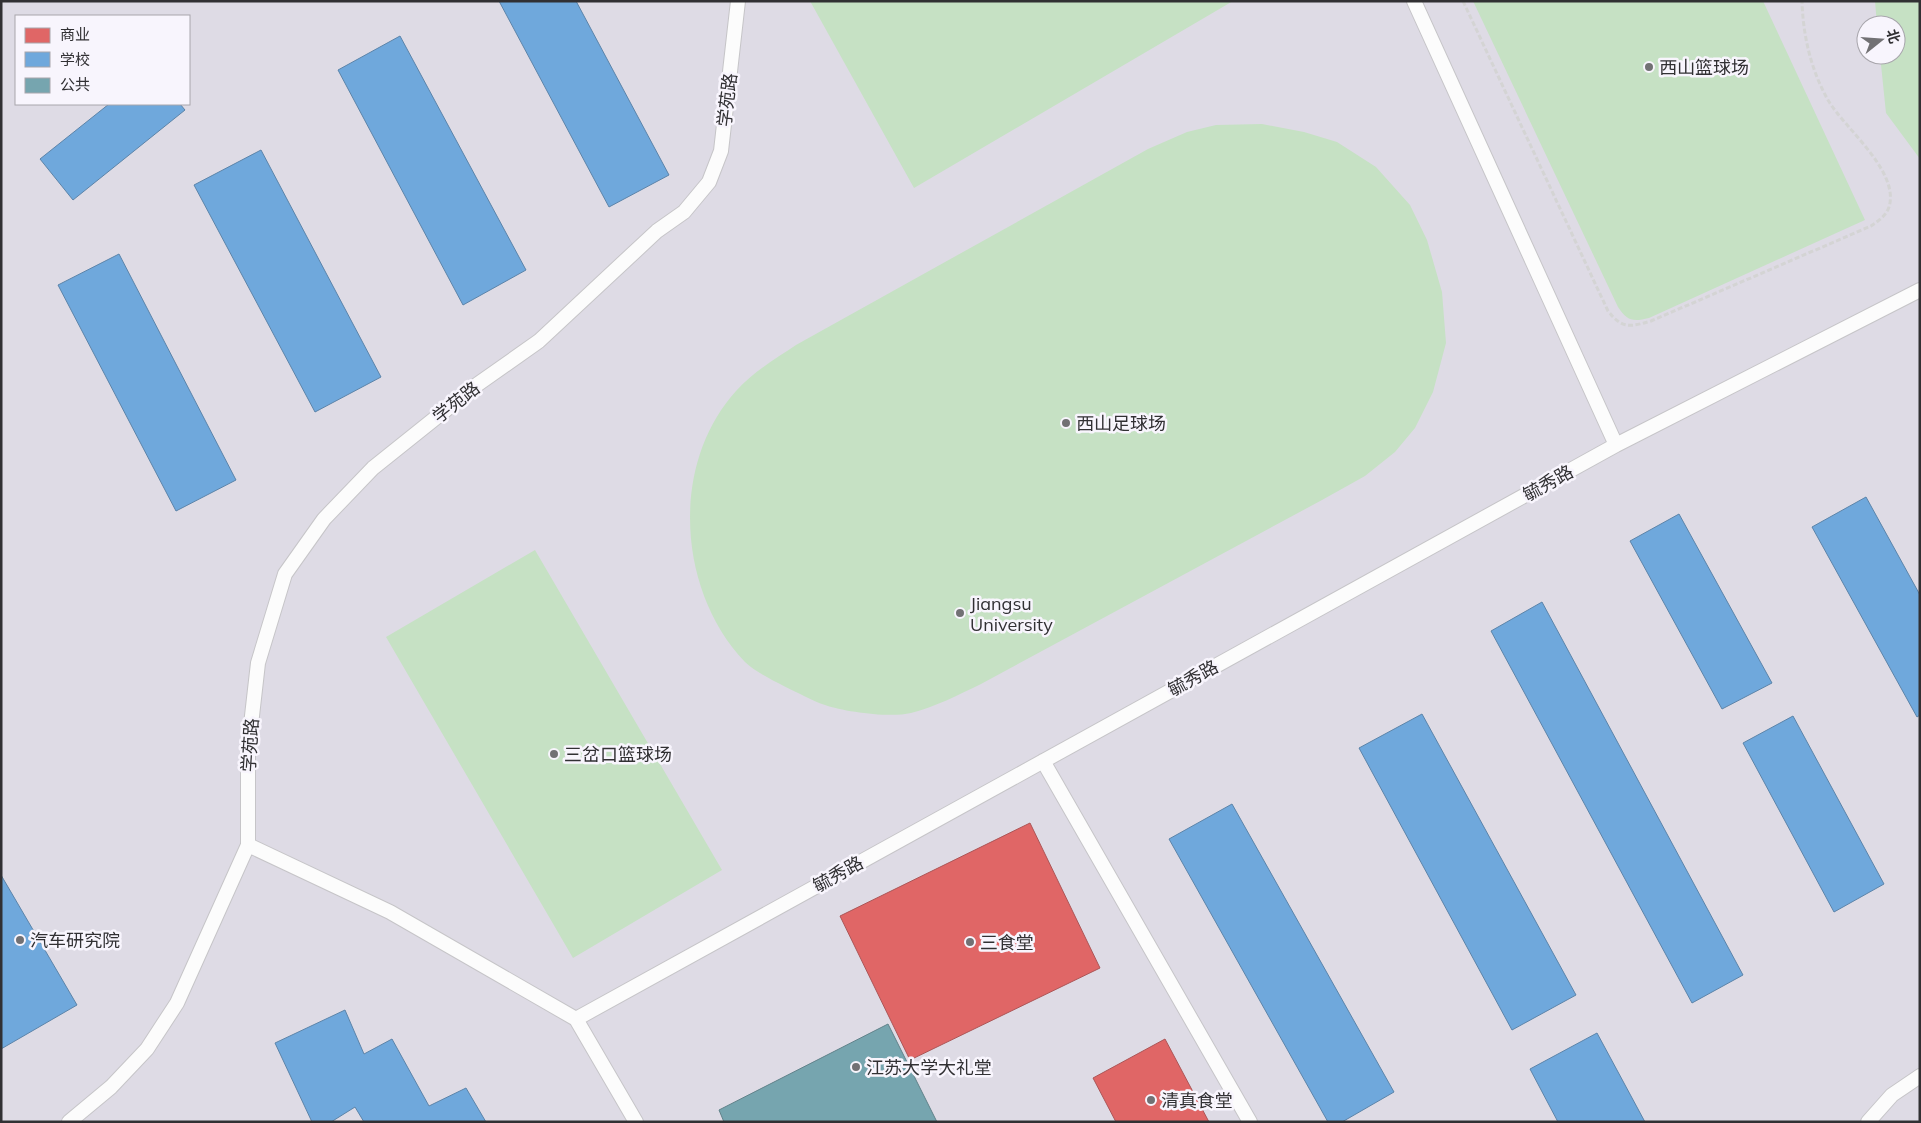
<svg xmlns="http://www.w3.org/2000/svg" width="1921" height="1123" viewBox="0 0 1921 1123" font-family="Mulish,'Noto Sans SC',sans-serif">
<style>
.built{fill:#dedbe5;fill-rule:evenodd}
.green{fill:#c6e1c4}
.shops{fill:#e06666;stroke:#ac5657}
.schools{fill:#6fa8dc;stroke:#5c84a9}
.public{fill:#76a5af;stroke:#61828a}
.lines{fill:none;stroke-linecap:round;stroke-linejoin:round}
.service-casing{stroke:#c6c5c8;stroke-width:16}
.path{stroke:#d4d4d4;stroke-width:3;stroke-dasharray:5 2.5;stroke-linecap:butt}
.service{stroke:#fcfcfc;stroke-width:14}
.poi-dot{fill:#727174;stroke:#f8f5fd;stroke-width:2}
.labels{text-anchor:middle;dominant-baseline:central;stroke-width:5;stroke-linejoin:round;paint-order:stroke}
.poi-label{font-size:18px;fill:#313033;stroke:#f8f5fd;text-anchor:start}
.street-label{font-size:18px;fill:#313033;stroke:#f8f5fd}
</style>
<rect width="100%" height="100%" fill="#ebe9ee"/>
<path class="built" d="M1 1H1920V1122H1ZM16 16H189V104H16ZM1866 25H1896V55H1866Z"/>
<path class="green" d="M810 1H1233L914 188Z
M1473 1H1763L1865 220 1649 318C1633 322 1627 321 1618 307Z
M1875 1H1920V159L1886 113 1880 55H1896V25H1877Z
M1262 124 1304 132 1337 142 1376 167 1410 205 1427 240 1442 292 1446 343 1433 392 1415 428 1395 452 1365 476 1322 500 981 684C958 695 935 707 911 713 890 718 845 712 825 705 818 703 811 699 804 696 788 688 757 674 745 662 678 592 669 465 736 391 753 372 775 359 796 345L1148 149 1187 132 1216 125Z
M535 550 722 870 573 958 386 637Z"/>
<path class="shops" d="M1030 823 1100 968 910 1060 840 916Z
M1165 1039 1209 1122H1116L1093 1078Z"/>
<path class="schools" d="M499 1H576L669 175 609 207Z
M400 36 526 270 463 305 338 70Z
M109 104H180L185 110 73 200 40 159Z
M261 150 381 377 315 412 194 185Z
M119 254 236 480 176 511 58 285Z
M1866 497 1920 595V715L1917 717 1812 527Z
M1679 514 1772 683 1722 709 1630 541Z
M1542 602 1743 975 1692 1003 1491 631Z
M1422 714 1576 995 1512 1030 1359 748Z
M1793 716 1884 884 1834 912 1743 743Z
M1232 804 1394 1092 1342 1122H1328L1169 839Z
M1 875 77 1005 1 1049Z
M345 1010 364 1054 392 1039 429 1106 466 1088 486 1122H364L355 1107 331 1122H312L275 1043Z
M1597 1033 1645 1122H1558L1530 1069Z"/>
<path class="public" d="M888 1024 937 1122H724L719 1110Z"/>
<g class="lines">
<g class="service-casing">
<path id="service" d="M1414 1 1616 445
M1043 761 1250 1122
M248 845 390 912 576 1019
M69 1122 111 1087 147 1049 177 1003 248 845V751L258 663 285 574 324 519 373 468 478 384 539 341 657 231 684 212 709 182 721 151 738 1
M636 1122 576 1019 1616 445 1920 290
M1868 1122 1892 1095 1920 1076"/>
</g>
<path class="path" d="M1463 1 1608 311C1622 329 1630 327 1651 321L1871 226C1878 221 1886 216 1889 207 1900 171 1844 128 1828 100 1811 70 1803 36 1802 1"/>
<use href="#service" class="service"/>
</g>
<g class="poi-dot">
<circle cx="1649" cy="67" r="5"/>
<circle cx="1066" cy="423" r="5"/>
<circle cx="960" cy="613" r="5"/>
<circle cx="554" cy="754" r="5"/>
<circle cx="20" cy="940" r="5"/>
<circle cx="970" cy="942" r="5"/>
<circle cx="856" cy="1067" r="5"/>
<circle cx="1151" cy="1100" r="5"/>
</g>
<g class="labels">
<g class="poi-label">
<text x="1659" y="67">西山篮球场</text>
<text x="1076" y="423">西山足球场</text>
<text x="970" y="603">Jiangsu<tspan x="970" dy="21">University</tspan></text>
<text x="564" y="754">三岔口篮球场</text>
<text x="30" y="940">汽车研究院</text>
<text x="980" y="942">三食堂</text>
<text x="866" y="1067">江苏大学大礼堂</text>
<text x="1161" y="1100">清真食堂</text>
</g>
<g class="street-label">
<text transform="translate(727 100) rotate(-83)">学苑路</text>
<text transform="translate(456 402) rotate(-38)">学苑路</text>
<text transform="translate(1548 483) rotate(-29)">毓秀路</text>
<text transform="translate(1193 678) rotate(-29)">毓秀路</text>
<text transform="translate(250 745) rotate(-86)">学苑路</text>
<text transform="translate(838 874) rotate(-29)">毓秀路</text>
</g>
</g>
<rect width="1921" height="1123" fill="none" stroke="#313033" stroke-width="5"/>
<rect x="15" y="15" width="175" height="90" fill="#f8f5fd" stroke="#a8a6ac"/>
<rect x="25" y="28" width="25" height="15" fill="#e06666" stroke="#a8a6ac"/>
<text x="60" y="40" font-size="15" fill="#313033">商业</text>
<rect x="25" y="52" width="25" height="15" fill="#6fa8dc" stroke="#a8a6ac"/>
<text x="60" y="65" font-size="15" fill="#313033">学校</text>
<rect x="25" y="78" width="25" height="15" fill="#76a5af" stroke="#a8a6ac"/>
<text x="60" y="90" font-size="15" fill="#313033">公共</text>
<g transform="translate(1881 40) rotate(73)"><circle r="24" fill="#f8f5fd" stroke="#a8a6ac"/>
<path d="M0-4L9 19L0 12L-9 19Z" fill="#727174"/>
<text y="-8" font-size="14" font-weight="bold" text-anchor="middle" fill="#313033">北</text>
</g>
</svg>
